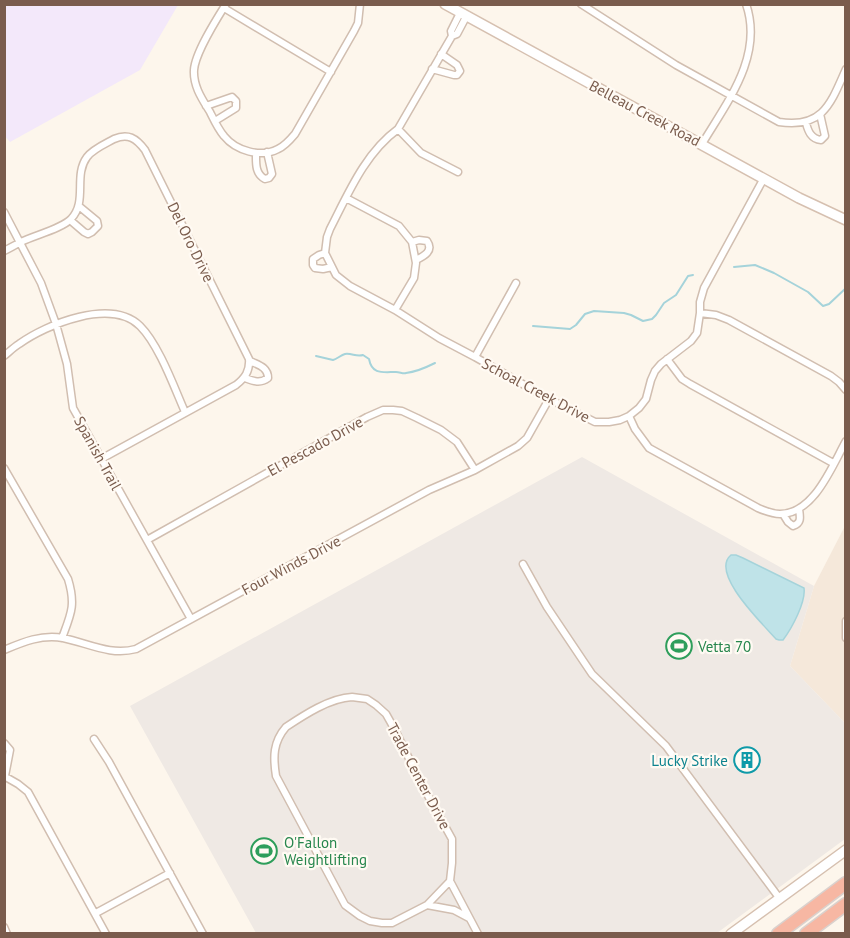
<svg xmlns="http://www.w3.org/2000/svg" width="850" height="938" viewBox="0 0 850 938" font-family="'PT Sans',sans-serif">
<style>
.residential{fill:#f5e8da}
.industrial{fill:#efe9e4}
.education{fill:#f3e8fa}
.water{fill:#bfe3e8;stroke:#a5d3da;stroke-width:1.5}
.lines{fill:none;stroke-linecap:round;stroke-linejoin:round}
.stream{stroke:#a5d3da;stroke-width:2}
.street-casing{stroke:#d1beb0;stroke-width:9}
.secondary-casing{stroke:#d6c0b0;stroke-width:12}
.highway-casing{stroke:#dad1cd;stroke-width:15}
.street{stroke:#fff;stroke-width:6}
.secondary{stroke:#fff;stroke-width:9}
.highway{stroke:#f7b7a3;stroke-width:12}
.labels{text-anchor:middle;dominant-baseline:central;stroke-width:4.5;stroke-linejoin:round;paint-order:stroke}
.street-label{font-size:15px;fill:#7a5c4d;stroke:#fffaf3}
.leisure-label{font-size:15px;fill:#27864d;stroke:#fffaf3;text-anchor:start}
.culture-label{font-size:15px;fill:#0d838f;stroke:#fffaf3;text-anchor:end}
</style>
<rect width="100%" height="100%" fill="#fdf6ec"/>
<path class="residential" d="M845 526V723L790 666 814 586Z"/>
<path class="industrial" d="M582 457 814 586 790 666 845 723V839L717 933H256L130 706Z"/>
<path class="education" d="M5 4H178V5L140 70 10 142 4 135Z"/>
<path class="water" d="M731 555H736L743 558 804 588C806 602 792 628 783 640H779L776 639C764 625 709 573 731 555Z"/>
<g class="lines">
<path class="stream" d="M734 267 755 265 774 273 808 292 823 306 829 304 846 288
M533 326 570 329 576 325 585 314 594 311 624 313 631 315 643 321 652 319 656 315 664 303 676 295 688 276 693 275
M316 356 333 360C337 359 341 355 345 354 352 353 356 357 363 355L369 359C372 375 383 372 396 372 400 372 403 374 406 373 416 372 425 368 435 363"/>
<g class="street-casing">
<path id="street" d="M226 4C216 20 195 53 194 70 193 86 202 99 210 112 214 120 218 129 224 136 236 151 261 158 278 149 285 146 290 140 295 134L354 31 358 23 360 4
M581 4 676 65 779 122C823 129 831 103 846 69
M224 8 331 72
M466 17 457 34 452 36 398 129C365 153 348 194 330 229L327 237 325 253 336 275 350 286 395 310 439 338 475 357 549 399 595 422H609L620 420 629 416 639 408 646 399 651 380 655 371 661 364 691 341 697 333 700 313V302L704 288 764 178
M452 36 451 31 460 13
M432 69 454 75H457L460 71 457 65 441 54
M206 106 232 97 236 101V108L215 121
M806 123C808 131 811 139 821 140L825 136 820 114
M398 129 421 153 458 172
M702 144C727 102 764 56 746 4
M256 153C256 163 255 174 265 179L269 178 272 174 267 152
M346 198 399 226 412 242 416 263 414 278 395 310
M4 212 41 283 56 324 67 364 73 408 191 619
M70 220 84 232 88 234 92 232 98 226 97 221 80 207
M412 242 419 240 427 241C434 251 424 256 416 260
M4 251C10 248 15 245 21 242 35 235 61 229 71 219 88 201 73 176 87 157 93 149 105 144 114 139 128 133 136 138 145 150L249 359C250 371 245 378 236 385L101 459
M325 253 319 255 313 259V265L315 268 323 269 332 267
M700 313 716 315 729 320 831 376 839 382 846 390
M4 356C9 352 14 347 19 344 47 324 111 298 140 326 159 345 174 387 185 412
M475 357 516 283
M667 359 682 379 690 384 833 463
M245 378C253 381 260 384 268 378 268 367 258 365 250 361
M629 416 635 429 649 448 758 508C765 511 772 514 780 514 814 514 832 466 846 441
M4 468 68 579C76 605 71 614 62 638
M783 514 788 522 793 526C802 523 800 517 799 509
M147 540 367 417 383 410H393L402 411 417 418 441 430 457 442 475 470
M523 564 547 607 592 674 666 746 780 899
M846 621V638
M4 650C23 642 42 634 63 638 88 643 110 656 136 649L429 490 475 470 518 446 527 438 549 399
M352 697 367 699 376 705 386 714 395 730 421 783 452 839V863L450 881 427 905 392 923H382L370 921 360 916 345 905 276 776C273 757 273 742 286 727 304 715 330 698 352 697Z
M94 739 109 762 203 934
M4 743 10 750 5 776
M4 776 18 784 28 792 106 934
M450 881 478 934
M427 905 454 910 469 918
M96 913 170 873
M4 927 7 934"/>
</g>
<g class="secondary-casing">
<path id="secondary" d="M445 4 799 198 846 220
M731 934 846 850"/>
</g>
<g class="highway-casing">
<path id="highway" d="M778 934 846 883
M806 934 846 904"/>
</g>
<use href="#street" class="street"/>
<use href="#secondary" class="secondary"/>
<use href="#highway" class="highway"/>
</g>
<defs>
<g id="stadium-ring" transform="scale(1.35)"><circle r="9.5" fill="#fffaf3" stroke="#2e9e5b" stroke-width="1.5"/><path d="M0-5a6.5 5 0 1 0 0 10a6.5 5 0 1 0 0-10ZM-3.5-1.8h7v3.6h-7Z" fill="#2e9e5b"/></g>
<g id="building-ring" transform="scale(1.35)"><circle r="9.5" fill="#fffaf3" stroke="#0f9aa8" stroke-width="1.5"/><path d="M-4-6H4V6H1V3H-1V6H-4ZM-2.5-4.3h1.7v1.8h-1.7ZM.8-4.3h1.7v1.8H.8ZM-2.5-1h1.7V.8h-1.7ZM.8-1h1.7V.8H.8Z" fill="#0f9aa8"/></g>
</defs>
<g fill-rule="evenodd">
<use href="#stadium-ring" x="679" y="646"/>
<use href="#building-ring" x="747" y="760"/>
<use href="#stadium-ring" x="264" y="851"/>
</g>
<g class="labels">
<g class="street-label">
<text transform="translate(645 113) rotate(28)">Belleau Creek Road</text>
<text transform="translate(191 242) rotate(64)">Del Oro Drive</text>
<text transform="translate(536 390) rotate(28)">Schoal Creek Drive</text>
<text transform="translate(315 446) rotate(-29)">El Pescado Drive</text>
<text transform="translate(98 453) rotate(61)">Spanish Trail</text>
<text transform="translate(291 565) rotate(-28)">Four Winds Drive</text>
<text transform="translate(419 776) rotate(62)">Trade Center Drive</text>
</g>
<g class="leisure-label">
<text x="698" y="646">Vetta 70</text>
<text x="284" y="842">O'Fallon<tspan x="284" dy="17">Weightlifting</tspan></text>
</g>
<g class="culture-label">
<text x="728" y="760">Lucky Strike</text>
</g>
</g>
<rect width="850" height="938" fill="none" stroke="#7a5c4d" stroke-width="12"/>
</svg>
